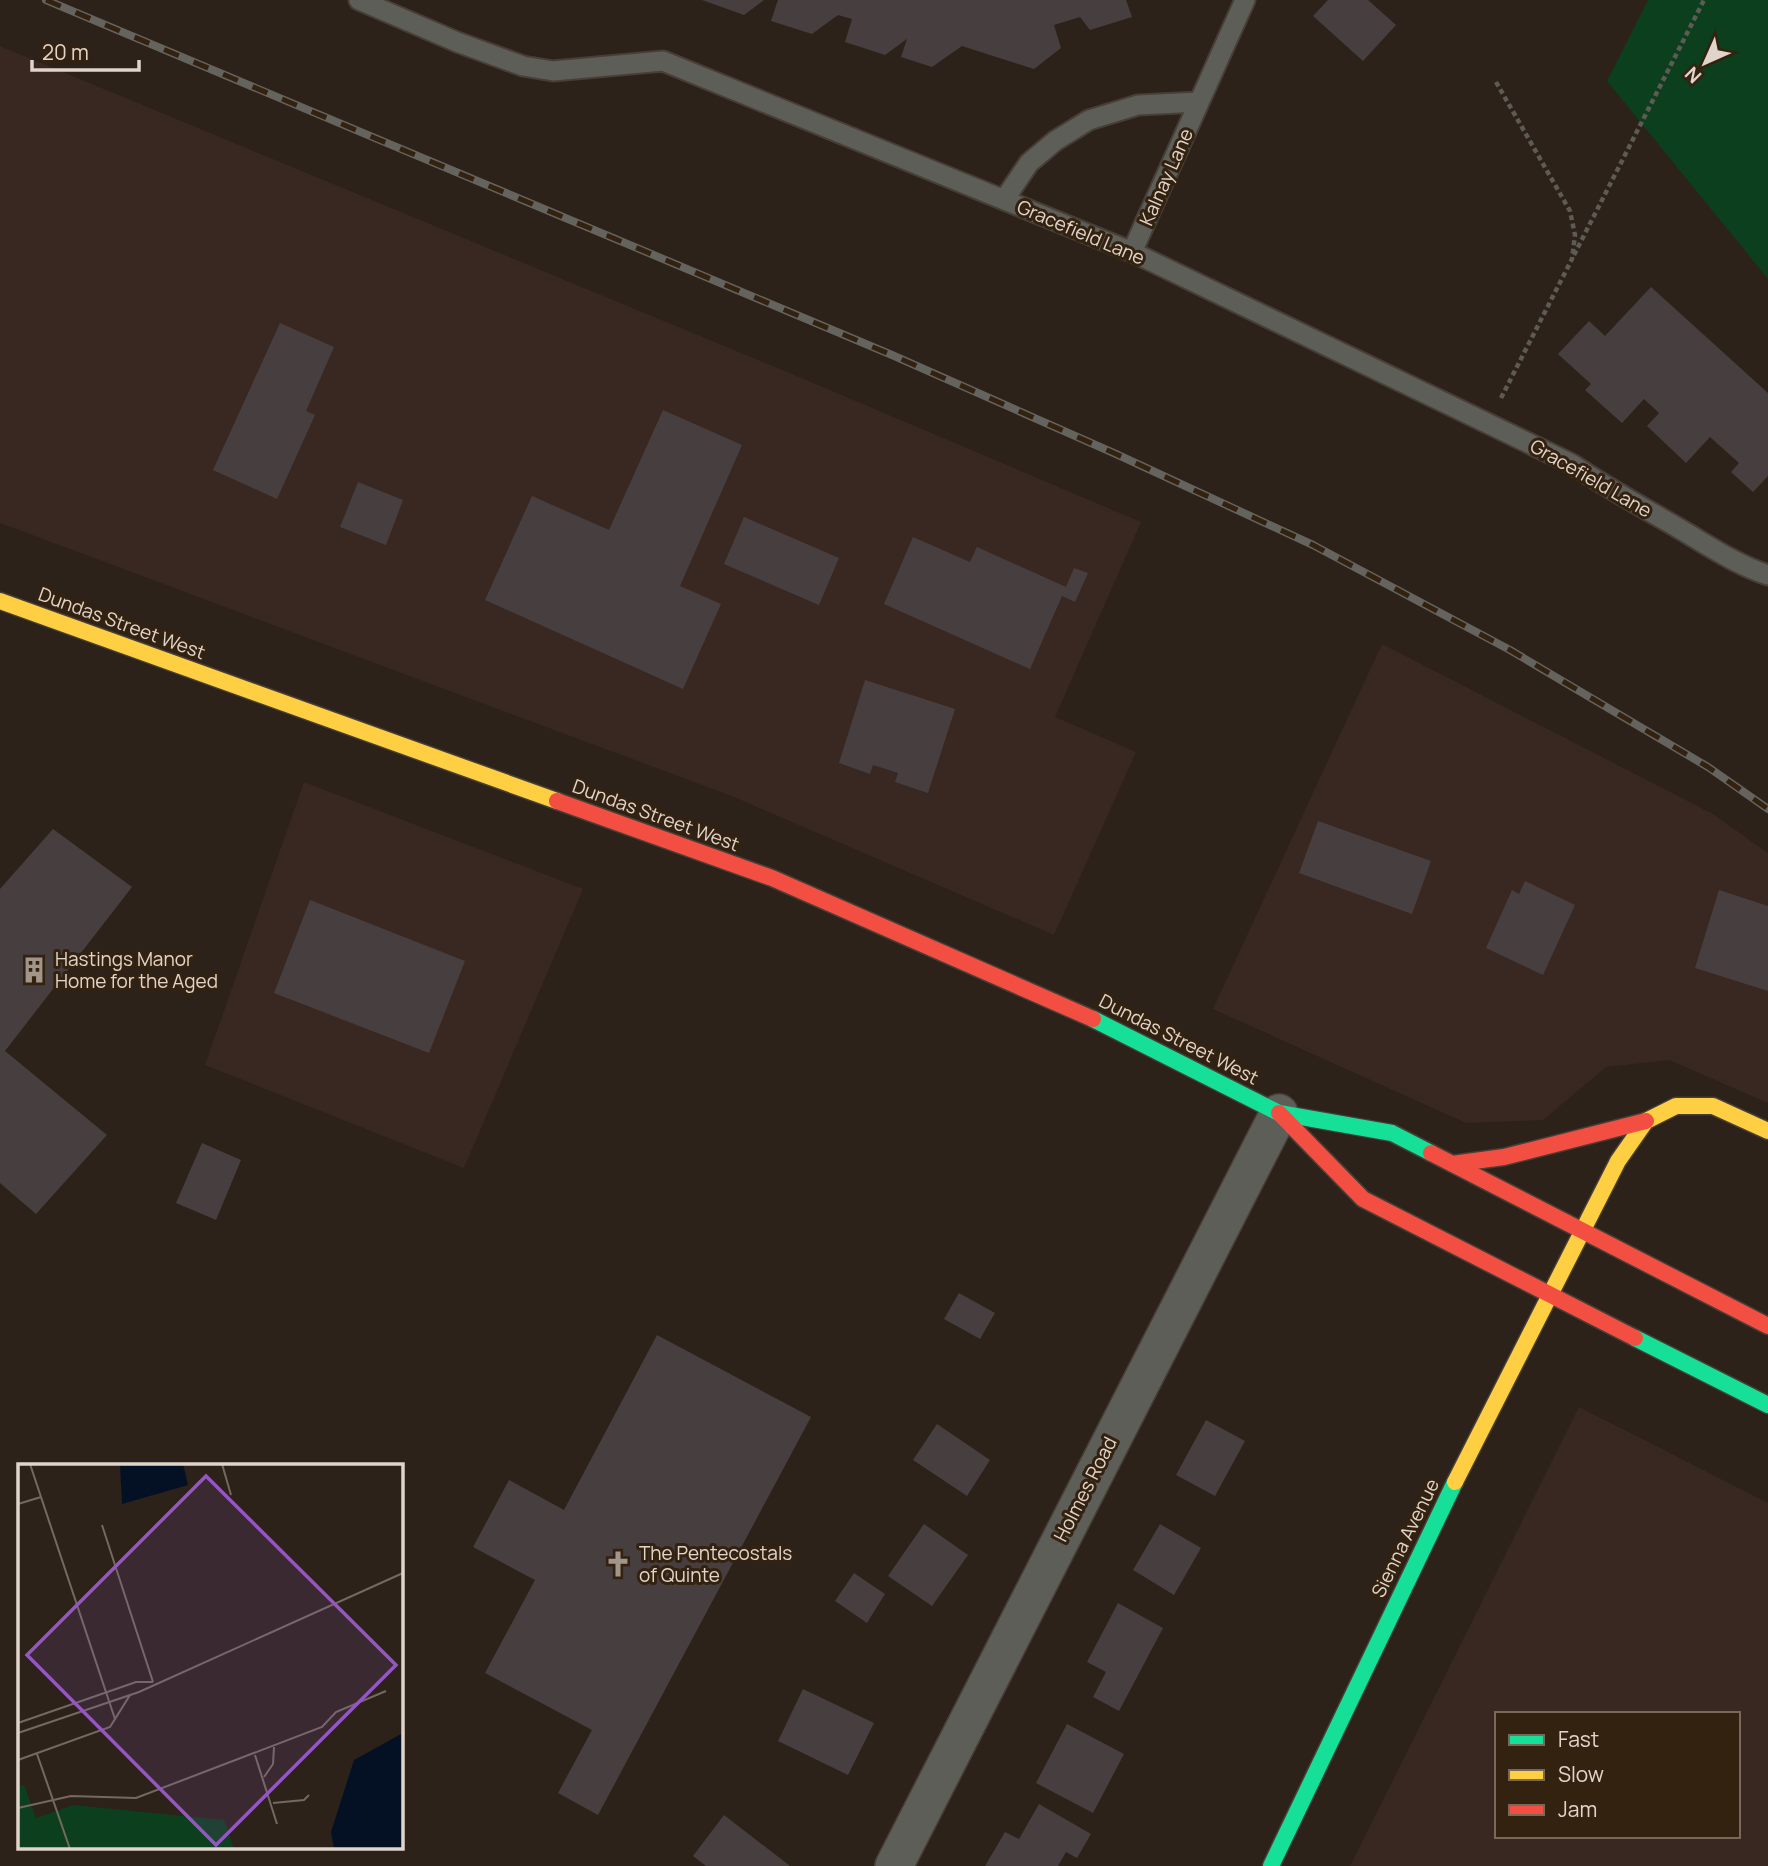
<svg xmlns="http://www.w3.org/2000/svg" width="1768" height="1866" viewBox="0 0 1768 1866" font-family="Manrope,sans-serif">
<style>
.commercial{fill:#392821;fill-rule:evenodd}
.green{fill:#0c3f1d}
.building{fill:#473f3f}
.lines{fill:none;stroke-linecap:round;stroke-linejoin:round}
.lane-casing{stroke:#473e37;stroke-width:23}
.street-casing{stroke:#473e37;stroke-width:40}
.fast-casing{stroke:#473e37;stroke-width:19}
.slow-casing{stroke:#473e37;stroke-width:19}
.jam-casing{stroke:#473e37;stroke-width:19}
.path{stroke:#5e5b55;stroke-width:4.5;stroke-dasharray:5 3.5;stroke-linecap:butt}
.lane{stroke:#5e5e59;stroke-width:19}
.street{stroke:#5e5e59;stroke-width:37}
.fast{stroke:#16e098;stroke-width:16}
.slow{stroke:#ffcf43;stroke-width:16}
.jam{stroke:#f24e42;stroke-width:16}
.rail-casing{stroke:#65635e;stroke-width:8}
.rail{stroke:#342211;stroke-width:5;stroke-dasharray:16;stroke-linecap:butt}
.labels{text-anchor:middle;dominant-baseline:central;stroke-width:6;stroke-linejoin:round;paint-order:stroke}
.street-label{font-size:19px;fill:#e1d4ca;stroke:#342211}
.poi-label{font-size:19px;fill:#e1d4ca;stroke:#342211;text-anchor:start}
.inset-road{fill:none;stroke:#746960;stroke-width:2}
.view{fill:#9456c2;fill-opacity:0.15;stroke:#9456c2;stroke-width:3.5}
.inset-edge{fill:none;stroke:#e1d4ca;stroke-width:3.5}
</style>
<rect width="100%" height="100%" fill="#2c2219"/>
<path class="commercial" d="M0 46 792 374 1141 522 1055 717 1136 752 1054 935 734 797 0 523Z
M1382 644 1713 814 1768 853V1103L1669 1060 1606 1067 1543 1120 1466 1123 1213 1009Z
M304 782 583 889 464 1168 205 1065Z
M1579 1407 1768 1503V1866H1350ZM1497 1714H1738V1836H1497Z"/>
<path class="green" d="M1648 0H1768V279L1607 81Z"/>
<path class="building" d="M702 0H764L744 15Z
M778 0H1126L1132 17 1090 30 1080 17 1054 25 1061 48 1034 69 962 46 932 67 901 57 907 39 885 55 845 42 852 19 838 15 812 34 771 21Z
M1328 0H1368L1396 25 1363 61 1313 16Z
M1651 287 1768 393V476L1753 492 1731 472 1739 463 1710 437 1686 463 1647 426 1659 413 1644 399 1622 423 1585 390 1591 384 1558 354 1589 321 1605 336Z
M280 323 334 347 306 411 315 415 277 499 213 470Z
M663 410 742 445 680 586 721 604 683 689 485 600 532 496 609 530Z
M358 482 403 500 386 545 340 527Z
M744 517 839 558 819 605 724 564Z
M913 537 970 562 977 547 1066 587 1074 568 1088 573 1075 602 1062 596 1030 669 884 604Z
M865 680 955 709 928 793 895 782 898 773 873 765 870 774 839 763Z
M1318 821 1431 861 1412 914 1299 873Z
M53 829 132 887 5 1051 107 1135 36 1214 0 1183V889Z
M1525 881 1575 905 1543 975 1486 948 1512 890 1519 894Z
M1719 890 1768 906V991L1695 968Z
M310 900 465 961 429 1053 274 993Z
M202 1143 241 1160 216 1220 176 1203Z
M959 1293 995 1313 980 1339 944 1319Z
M657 1335 811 1417 598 1815 558 1793 592 1730 485 1673 535 1580 473 1547 509 1480 564 1510Z
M1206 1420 1245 1441 1215 1496 1176 1475Z
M937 1424 990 1460 967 1496 913 1460Z
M924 1524 968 1555 932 1606 888 1576Z
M1160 1524 1201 1548 1174 1595 1133 1570Z
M854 1573 885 1594 867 1623 835 1601Z
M1118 1603 1163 1628 1119 1711 1093 1697 1106 1672 1087 1662Z
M803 1689 874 1723 848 1775 778 1741Z
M1067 1724 1124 1754 1093 1813 1036 1783Z
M1039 1804 1091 1834 1077 1858 1066 1852 1058 1866H985L1005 1832 1019 1839Z
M724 1815 790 1866H706L693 1856Z"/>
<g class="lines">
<g class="lane-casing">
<path id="lane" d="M359 0 457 42 523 66 553 71 663 61 1132 252 1572 464C1607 488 1644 508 1680 529 1709 546 1737 565 1768 575
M1004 200 1029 163 1055 141 1089 120 1138 105 1199 102
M1132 252 1245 0"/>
</g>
<g class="street-casing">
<path id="street" d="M894 1866 1279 1113"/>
</g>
<g class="fast-casing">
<path id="fast" d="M1093 1019 1279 1113 1392 1133 1431 1153
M1635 1338 1768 1405
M1271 1866 1455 1482"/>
</g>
<g class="slow-casing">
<path id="slow" d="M0 601 557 801
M1455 1482 1618 1161 1646 1121 1676 1106H1713L1768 1131"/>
</g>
<g class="jam-casing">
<path id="jam" d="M557 801 772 878 1093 1019
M1279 1113 1363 1199 1635 1338
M1431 1153 1768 1326
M1452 1164 1504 1157 1646 1121"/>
</g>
<path class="path" d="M1496 82 1570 211 1575 235 1572 259 1500 400
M1574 255 1704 0"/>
<use href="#lane" class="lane"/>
<use href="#street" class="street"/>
<use href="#fast" class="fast"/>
<use href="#slow" class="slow"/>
<use href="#jam" class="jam"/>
<g class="rail-casing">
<path id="rail" d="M46 0 892 355 1116 454 1313 545 1510 650 1708 767 1768 809"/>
</g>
<use href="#rail" class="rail"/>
</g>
<defs>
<g id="building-bare" transform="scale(2.1)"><path d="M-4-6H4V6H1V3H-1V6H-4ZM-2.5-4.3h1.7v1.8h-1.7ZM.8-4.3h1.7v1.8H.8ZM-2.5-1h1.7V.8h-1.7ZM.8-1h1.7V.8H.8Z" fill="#a2968c" stroke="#342211" stroke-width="2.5" paint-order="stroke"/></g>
<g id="church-bare" transform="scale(2.1)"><path d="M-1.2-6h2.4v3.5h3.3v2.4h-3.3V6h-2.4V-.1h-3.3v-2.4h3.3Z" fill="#a2968c" stroke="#342211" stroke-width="2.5" paint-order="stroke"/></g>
</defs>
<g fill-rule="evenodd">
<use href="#building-bare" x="34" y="970"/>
<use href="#church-bare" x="618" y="1564"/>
</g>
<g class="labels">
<g class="street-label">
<text transform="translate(1166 177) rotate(-66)">Kalnay Lane</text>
<text transform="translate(1081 232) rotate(23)">Gracefield Lane</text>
<text transform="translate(1591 478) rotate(30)">Gracefield Lane</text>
<text transform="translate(122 623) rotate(20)">Dundas Street West</text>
<text transform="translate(656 815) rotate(20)">Dundas Street West</text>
<text transform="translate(1179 1039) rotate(27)">Dundas Street West</text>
<text transform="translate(1085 1489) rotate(-63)">Holmes Road</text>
<text transform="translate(1405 1538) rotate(-64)">Sienna Avenue</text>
</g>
<g class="poi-label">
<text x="55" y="959">Hastings Manor<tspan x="55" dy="22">Home for the Aged</tspan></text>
<text x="639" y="1553">The Pentecostals<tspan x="639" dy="22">of Quinte</tspan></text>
</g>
</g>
<g transform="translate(18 1464)">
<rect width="385" height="385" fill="#2c2219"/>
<path d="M6 321 18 354 55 341 206 356 216 385H0V322Z" fill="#0c3f1d"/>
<path d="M102 0H165L170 21 104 40ZM385 269V385H316L313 368 336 296Z" fill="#041125"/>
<path class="inset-road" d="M204 0 213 31M0 40 23 33M84 61 135 218M97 255 112 231M0 259 118 218H135M0 269 121 228 385 109M19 290 52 385M237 291 259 360M0 296 92 263 97 255 12 0M246 313 255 300 256 283M255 339 286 336 291 331M0 344 53 332 118 334 304 263 318 248 368 227"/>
<path class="view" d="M188 12 378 201 198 381 9 191Z"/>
<rect width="385" height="385" class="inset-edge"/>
</g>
<rect x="1495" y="1712" width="245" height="126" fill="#342211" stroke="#79695b" stroke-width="2"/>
<rect x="1509" y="1735" width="35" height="10" fill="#16e098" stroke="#79695b" stroke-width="2"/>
<text x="1558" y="1747" font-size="21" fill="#e1d4ca">Fast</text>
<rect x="1509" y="1770" width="35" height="10" fill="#ffcf43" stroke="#79695b" stroke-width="2"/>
<text x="1558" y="1782" font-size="21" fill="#e1d4ca">Slow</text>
<rect x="1509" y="1805" width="35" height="10" fill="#f24e42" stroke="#79695b" stroke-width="2"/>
<text x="1558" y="1817" font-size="21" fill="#e1d4ca">Jam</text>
<g transform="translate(1705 63) rotate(225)" stroke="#342211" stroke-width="5" paint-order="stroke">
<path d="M0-5L12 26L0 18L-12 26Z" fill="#e1d4ca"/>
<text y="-10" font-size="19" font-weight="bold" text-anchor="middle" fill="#e1d4ca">N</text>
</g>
<path d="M32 60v10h107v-10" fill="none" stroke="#e1d4ca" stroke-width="3.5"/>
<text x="42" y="60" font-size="21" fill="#e1d4ca" stroke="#342211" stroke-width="5" paint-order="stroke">20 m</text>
</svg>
